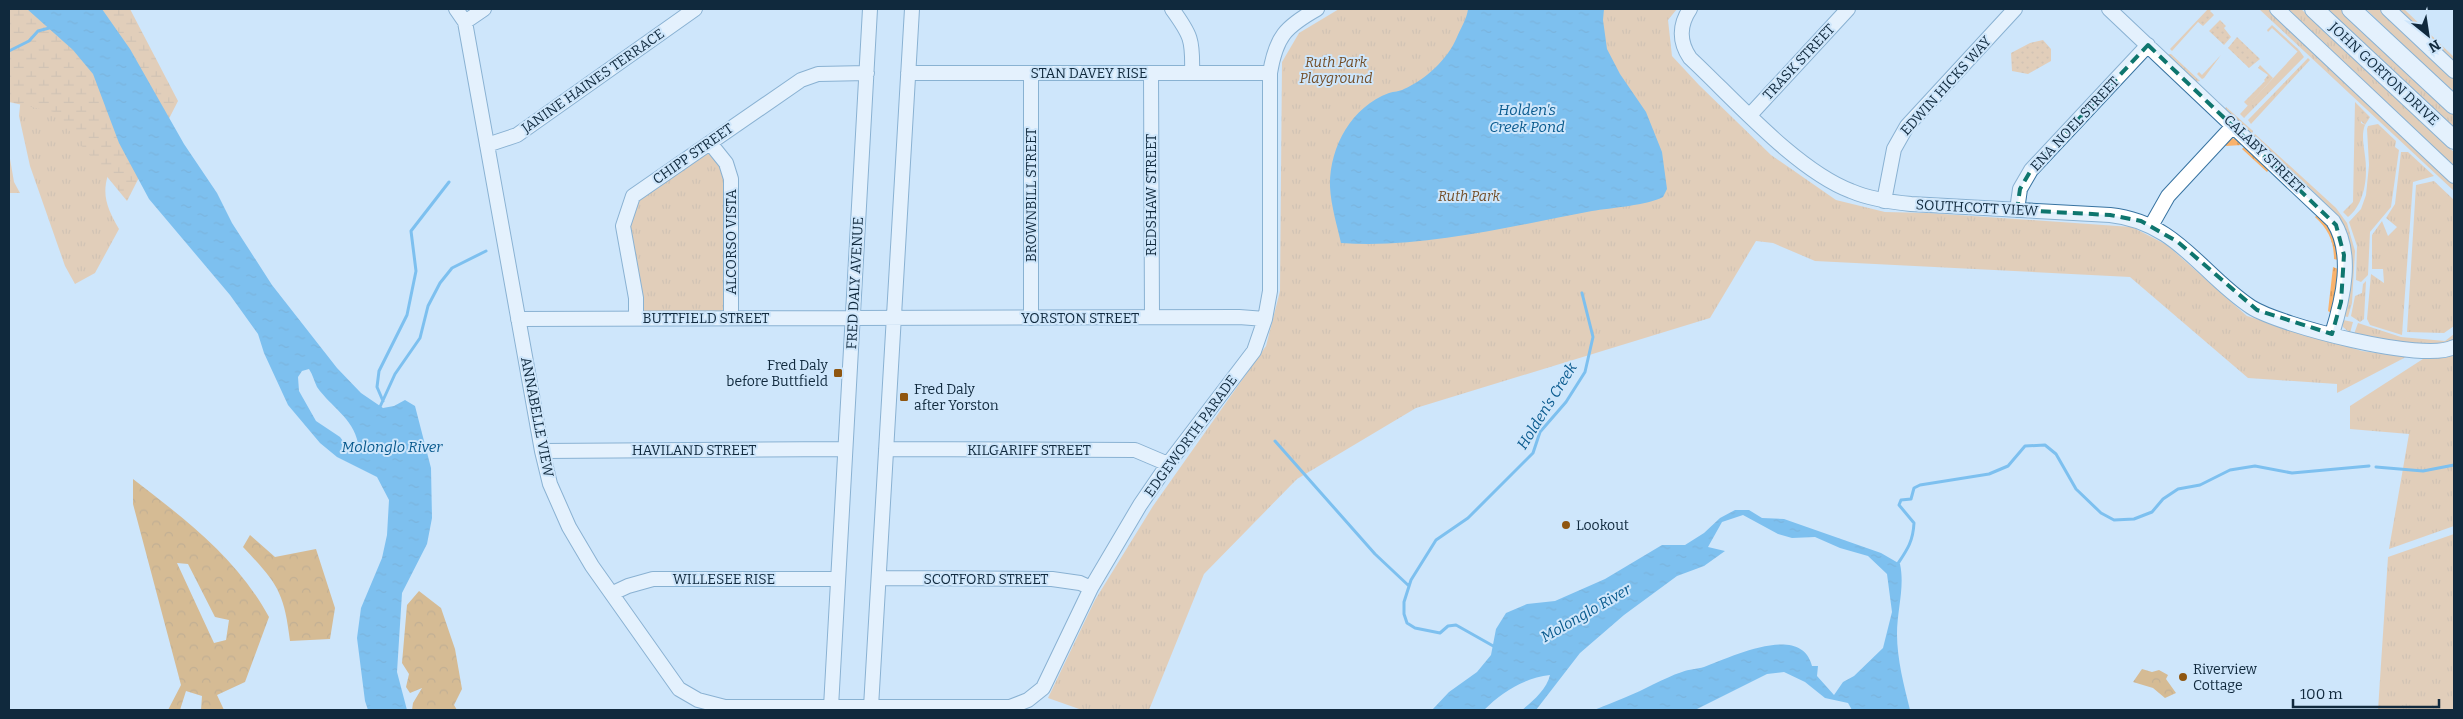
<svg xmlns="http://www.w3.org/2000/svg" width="2463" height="719" viewBox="0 0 2463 719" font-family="Bitter,serif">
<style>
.grass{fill:url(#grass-tufts)}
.forest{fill:url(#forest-crowns);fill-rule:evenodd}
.wetland{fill:url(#wetland-marsh)}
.garden{fill:url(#garden-dots)}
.water{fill:url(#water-ripples);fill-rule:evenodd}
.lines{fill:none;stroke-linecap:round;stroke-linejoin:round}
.stream{stroke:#1b93e1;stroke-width:3}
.minor-casing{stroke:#3773a1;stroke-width:16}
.major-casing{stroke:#3773a1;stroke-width:20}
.minor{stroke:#fff;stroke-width:14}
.major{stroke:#fff;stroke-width:18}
.marked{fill:none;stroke:#0f766e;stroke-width:4;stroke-dasharray:10 6;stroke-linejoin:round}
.poi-dot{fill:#8f5610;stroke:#cee6fb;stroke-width:2}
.labels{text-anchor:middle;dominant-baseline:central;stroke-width:4;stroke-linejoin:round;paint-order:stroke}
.park-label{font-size:14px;font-style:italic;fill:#734e28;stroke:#cee6fb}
.street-label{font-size:14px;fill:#10293d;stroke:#cee6fb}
.poi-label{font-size:14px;fill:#10293d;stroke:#cee6fb;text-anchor:start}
.water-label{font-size:15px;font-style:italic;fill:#095a8e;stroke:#cee6fb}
</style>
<defs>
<pattern id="grass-tufts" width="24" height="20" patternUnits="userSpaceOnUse" patternTransform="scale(1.25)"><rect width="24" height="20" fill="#f9b26c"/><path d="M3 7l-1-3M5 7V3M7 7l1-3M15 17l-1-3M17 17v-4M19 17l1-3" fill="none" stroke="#d4995e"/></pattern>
<pattern id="forest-crowns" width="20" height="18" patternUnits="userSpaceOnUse" patternTransform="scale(1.25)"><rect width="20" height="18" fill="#de8718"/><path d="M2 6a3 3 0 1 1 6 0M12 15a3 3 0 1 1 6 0" fill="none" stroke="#b36e17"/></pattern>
<pattern id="wetland-marsh" width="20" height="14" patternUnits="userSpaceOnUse" patternTransform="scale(1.25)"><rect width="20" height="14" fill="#f9b26c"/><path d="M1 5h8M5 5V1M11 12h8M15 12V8" fill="none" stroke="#d4995e"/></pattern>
<pattern id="garden-dots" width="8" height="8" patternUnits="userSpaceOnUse" patternTransform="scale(1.25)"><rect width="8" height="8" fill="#f9b26c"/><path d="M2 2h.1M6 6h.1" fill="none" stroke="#d4995e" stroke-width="1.8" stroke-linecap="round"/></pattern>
<pattern id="water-ripples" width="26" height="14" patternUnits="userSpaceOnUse" patternTransform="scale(1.25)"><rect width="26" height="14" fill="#1b93e1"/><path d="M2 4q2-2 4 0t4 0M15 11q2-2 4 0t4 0" fill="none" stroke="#1778b8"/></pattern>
</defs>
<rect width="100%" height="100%" fill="#cee6fb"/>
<path class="grass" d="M1339 9H1677L1668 20 1672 56 1699 85 1771 155 1836 200 1885 212 1929 213 2132 227 2167 245 2247 316 2362 351 2406 357 2337 393V384L2248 378 2130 277 1815 261 1773 243 1756 241 1710 318 1416 408 1297 479 1204 574 1149 710H1082L1048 698 1095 600 1153 506 1266 346 1280 291 1282 62 1299 33Z
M2259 9H2268L2454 182V191Z
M2281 9H2301L2454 152V170Z
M2321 9H2342L2454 113V133Z
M2366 9H2381L2454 77V95Z
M2394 9H2404L2454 57V65Z
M2299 50 2304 57 2244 118 2240 114Z
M2169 54H2171L2200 81 2195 82 2168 55Z
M25 56 108 175C101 197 109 211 119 229L95 273 75 284 65 266 30 166 19 116Z
M2308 58 2310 60 2251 124 2248 120Z
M2355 102 2360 107 2361 123 2365 125C2361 135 2364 146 2365 156 2368 176 2365 204 2348 217L2343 212 2353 202Z
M2226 107 2253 131 2252 134H2250L2224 110Z
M2378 124 2396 141 2395 147 2399 150 2391 207 2370 232 2368 275 2361 282 2356 280 2357 246 2349 222 2361 209 2366 195 2369 165 2367 129 2368 126Z
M2255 134 2336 208 2347 223 2355 251 2352 303 2348 317 2343 316 2349 243C2341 207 2280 163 2253 137Z
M2232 138 2243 142 2242 145 2226 146 2224 143Z
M710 143 726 163 731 318H636L623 226 633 196Z
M2246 145 2269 169 2267 172 2242 149Z
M2401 152H2408L2434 176 2413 182 2402 335 2370 325 2367 319 2371 274 2384 283 2383 269H2372V235L2382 221 2388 236 2397 227 2386 218 2395 204Z
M9 153 14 182 20 193H9Z
M2434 181 2454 200V326L2444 333 2407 332 2416 185Z
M2318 214C2335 228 2337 238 2338 260L2334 259C2334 241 2328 229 2315 217Z
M2333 267 2338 269 2336 303 2331 313 2328 311Z
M2366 281 2364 319 2360 322 2351 316 2355 296 2362 293 2363 284Z
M2343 320 2353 322 2350 333 2343 327Z
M2358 323 2401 337 2445 341 2454 334V340C2434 353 2377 339 2354 334Z
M2454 354V526L2389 549 2409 434 2350 429V406L2426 357 2445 358Z
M2454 534V710H2378L2388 557Z"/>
<path class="forest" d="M133 479C186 520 236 557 269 617L245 682 217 695 224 710H201L202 696 186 691 180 710H168L181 685 133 504ZM177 563 188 564 215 617 229 620 226 640 214 643Z
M250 535 275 557 316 549 335 608 330 639 290 641C284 591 277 583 243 547Z
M419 591 441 608 455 649 462 689 454 705 457 710H412L413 703 422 688 410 693 406 687 409 674 402 663 407 605Z
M2142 669 2152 672 2159 670 2168 675 2166 679 2176 693 2165 698 2153 688 2133 682Z"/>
<path class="wetland" d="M9 9H130L178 101 127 201 54 112 9 102Z"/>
<path class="garden" d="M2208 9H2212L2210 11 2214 15 2203 26 2198 22 2172 51 2170 49Z
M2220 20 2226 26 2224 28 2231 37 2224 45 2209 31Z
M2272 25 2299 50 2298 52 2272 28 2268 32 2267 30Z
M2237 37 2260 59 2249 68 2228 48Z
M2043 40 2051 49V61L2028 74 2012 71 2011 53 2030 43Z
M2221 55 2204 78 2202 79 2197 74 2199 72 2202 75Z
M2260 65 2273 78 2248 106 2244 102 2265 81 2264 80 2268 75 2258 68Z
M2360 107 2370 117 2365 125 2358 118Z"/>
<path class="water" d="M27 9H102L130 49 184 144 217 193 232 223 272 285 337 368 361 393 383 408 394 406 405 400 415 406 431 468 432 518 427 544 402 593 397 672 407 710H368L365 701 357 638 361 608 382 558 387 535 389 500 377 477 337 457 320 443 288 405 264 353 258 334 230 295 149 199 119 143 93 74 73 50ZM309 369C313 375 314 381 317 387 331 407 353 418 358 443L355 447 346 445 340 437 316 421 299 391 298 377 302 371Z
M1468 9H1604L1603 20 1607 49 1620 74 1646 112 1662 152 1667 189 1663 197C1648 205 1611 208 1592 211 1512 226 1422 249 1341 243 1337 225 1331 206 1330 187 1329 148 1351 107 1389 93 1394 91 1399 92 1404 89 1425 80 1448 59 1457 37 1461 28 1467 18 1468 9Z
M1735 510H1749L1762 518 1784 519 1881 553 1900 564C1905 587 1897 610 1897 634 1897 659 1904 686 1910 710H1852L1848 703 1825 698 1805 682 1784 672 1767 674 1695 710H1594C1614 702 1635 694 1654 684 1663 680 1672 675 1682 672 1689 669 1697 669 1704 667 1730 658 1801 622 1812 666H1818L1817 676 1834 695 1843 682 1854 676 1883 648 1892 612 1887 574 1868 556 1840 548 1815 537 1792 538 1778 534 1743 515 1722 522 1708 547 1725 551 1704 566 1677 576 1624 615 1580 653 1536 710H1522C1533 701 1547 689 1550 675 1524 678 1502 692 1484 710H1432L1449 692 1477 672 1491 655 1496 629 1506 613 1527 604 1555 601 1605 579 1662 545H1685L1704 533 1720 518Z"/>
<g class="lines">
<path class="stream" d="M9 51 29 41 38 31 53 27
M383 401 377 387 379 371 407 315 416 271 411 231 449 182
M379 409 395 374 420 338 428 306 440 283 452 268 486 251
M1275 441 1375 554 1409 586
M2376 467 2423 471 2454 465
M1897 565C1907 550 1913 542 1914 523L1899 505 1901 500 1911 499 1914 488 1920 485 1989 474 2008 466 2025 446 2045 445 2056 454 2076 489 2101 513 2114 520 2134 519 2152 512 2163 499 2178 489 2200 485 2230 470 2255 466 2292 473 2369 466
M1495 647 1456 625 1448 626 1440 633 1415 628 1407 623 1404 614V602L1411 580 1436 540 1468 518 1533 453 1540 432 1566 402 1585 372 1593 337 1582 293"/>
<g class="minor-casing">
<path id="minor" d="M456 9 465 22 542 451 550 484 569 527 592 566 679 689 698 700 725 707H1010L1028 700 1043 688 1091 588 1140 505 1168 464 1254 351 1265 319 1270 291V73C1276 37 1285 27 1317 9
M1172 9C1191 35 1193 40 1192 73
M1690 9C1679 25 1679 42 1690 58 1734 99 1796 170 1851 191 1870 199 1890 202 1911 204L2110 215C2177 222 2201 274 2251 307 2281 326 2424 363 2454 347
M2109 9 2333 221C2354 253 2343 299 2332 334
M2277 9 2454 176
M2388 9 2454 71
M465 22 484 9
M908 73H1270
M1031 73V318
M1151 73 1152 317
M1750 115 1848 9
M710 143 726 163 731 179V318
M487 145 517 135 695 9
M1884 201 1894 149 1907 126 2015 9
M2017 210 2020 189 2031 170 2148 45
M2151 226 2168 196 2233 126
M636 318V298L623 226 633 196 801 80 818 74 867 73
M518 319 1239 317 1265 319
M886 449 1135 450 1168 464
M542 451 845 449
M879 578 1052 579 1080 583 1091 588
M613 593 628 586 653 579H838
M831 707 870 9
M871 707 912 9"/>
</g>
<g class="major-casing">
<path id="major" d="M2314 9 2454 140
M2351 9 2454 105"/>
</g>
<use href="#minor" class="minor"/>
<use href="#major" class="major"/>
</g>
<path d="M0 0H2463V719H0ZM2148 45 2336 225 2344 255 2341 302 2332 334 2257 310 2178 242 2141 221 2110 215 2017 210 2020 189 2031 170Z" fill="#cee6fb" fill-opacity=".55" fill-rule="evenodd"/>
<path class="marked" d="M2148 45 2336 225 2344 255 2341 302 2332 334 2257 310 2178 242 2141 221 2110 215 2017 210 2020 189 2031 170Z"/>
<g class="poi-dot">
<rect x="833" y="368" width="10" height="10" rx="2.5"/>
<rect x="899" y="392" width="10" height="10" rx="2.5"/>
<circle cx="1566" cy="525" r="5"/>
<circle cx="2183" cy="677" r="5"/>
</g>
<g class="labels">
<g class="park-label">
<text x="1336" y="62">Ruth Park<tspan x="1336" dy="16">Playground</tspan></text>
<text x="1469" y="196">Ruth Park</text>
</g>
<g class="street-label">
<text transform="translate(1799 62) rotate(-47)">TRASK STREET</text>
<text x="1089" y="73">STAN DAVEY RISE</text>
<text transform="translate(2384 74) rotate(43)">JOHN GORTON DRIVE</text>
<text transform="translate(593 81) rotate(-35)">JANINE HAINES TERRACE</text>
<text transform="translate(1946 86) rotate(-48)">EDWIN HICKS WAY</text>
<text transform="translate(2075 124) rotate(-47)">ENA NOEL STREET</text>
<text transform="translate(693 154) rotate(-35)">CHIPP STREET</text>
<text transform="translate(2264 154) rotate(44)">CALABY STREET</text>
<text transform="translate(1031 195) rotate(-90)">BROWNBILL STREET</text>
<text transform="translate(1151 195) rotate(-90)">REDSHAW STREET</text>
<text transform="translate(1977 208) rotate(3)">SOUTHCOTT VIEW</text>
<text transform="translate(731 242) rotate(-90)">ALCORSO VISTA</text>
<text transform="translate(855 283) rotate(-87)">FRED DALY AVENUE</text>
<text x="706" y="318">BUTTFIELD STREET</text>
<text x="1080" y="318">YORSTON STREET</text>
<text transform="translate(537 417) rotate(79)">ANNABELLE VIEW</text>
<text transform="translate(1191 436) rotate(-54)">EDGEWORTH PARADE</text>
<text x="694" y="450">HAVILAND STREET</text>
<text x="1029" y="450">KILGARIFF STREET</text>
<text x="724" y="579">WILLESEE RISE</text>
<text x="986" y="579">SCOTFORD STREET</text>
</g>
<g class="poi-label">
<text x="828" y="365" text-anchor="end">Fred Daly<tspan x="828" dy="16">before Buttfield</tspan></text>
<text x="914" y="389">Fred Daly<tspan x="914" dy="16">after Yorston</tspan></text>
<text x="1576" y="525">Lookout</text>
<text x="2193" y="669">Riverview<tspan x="2193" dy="16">Cottage</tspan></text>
</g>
<g class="water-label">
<text x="1527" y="110">Holden's<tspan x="1527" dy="17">Creek Pond</tspan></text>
<text transform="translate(1547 406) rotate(-58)">Holden's Creek</text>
<text x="392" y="447">Molonglo River</text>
<text transform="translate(1586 613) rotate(-30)">Molonglo River</text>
</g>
</g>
<rect width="2463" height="719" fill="none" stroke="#10293d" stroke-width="20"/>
<g transform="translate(2428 35) rotate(150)" stroke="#cee6fb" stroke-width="4" paint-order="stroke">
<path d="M0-4L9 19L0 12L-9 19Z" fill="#10293d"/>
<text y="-8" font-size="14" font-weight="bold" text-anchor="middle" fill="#10293d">N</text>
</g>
<path d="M2293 699v8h146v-8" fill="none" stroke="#10293d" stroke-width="2.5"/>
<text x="2300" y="699" font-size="15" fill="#10293d" stroke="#cee6fb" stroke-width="4" paint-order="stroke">100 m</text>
</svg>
